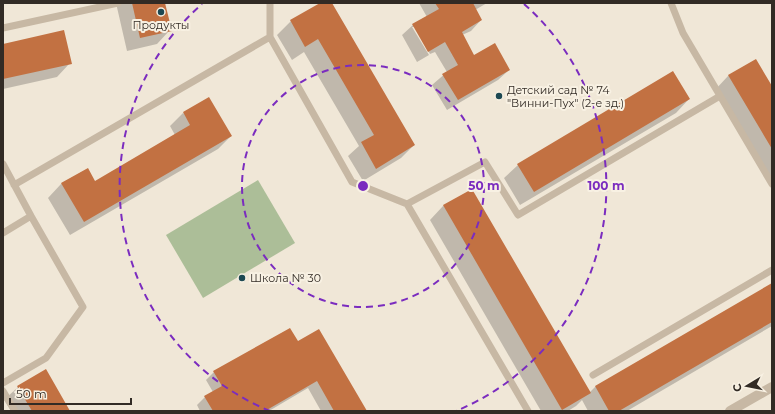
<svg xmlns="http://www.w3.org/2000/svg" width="775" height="414" viewBox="0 0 775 414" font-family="Montserrat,sans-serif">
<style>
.green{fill:#acbe98}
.shadow{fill:#0003}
.building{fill:#c27142}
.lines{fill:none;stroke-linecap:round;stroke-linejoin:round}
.service{stroke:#c7b8a4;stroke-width:7}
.minor{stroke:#c7b8a4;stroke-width:10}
.ring{fill:none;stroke:#7b2cbf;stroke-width:2;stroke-dasharray:7 5}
.poi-dot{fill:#1c4852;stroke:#f8f1e3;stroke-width:1.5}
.labels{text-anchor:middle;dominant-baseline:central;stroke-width:4;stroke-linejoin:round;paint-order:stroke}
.poi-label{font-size:11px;fill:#322b25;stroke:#f8f1e3;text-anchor:start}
.centre{fill:#7b2cbf;stroke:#f8f1e3;stroke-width:2}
.ring-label{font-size:12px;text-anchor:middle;font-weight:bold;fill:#7b2cbf;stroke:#f8f1e3;stroke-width:4;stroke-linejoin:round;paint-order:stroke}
</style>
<rect width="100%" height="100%" fill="#f0e7d7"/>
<path class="green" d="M258 180 295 243 203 298 166 235Z"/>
<path class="shadow" d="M116 3H164L170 30 157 44 127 51Z
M322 3H331L414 145 401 158 363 181 348 156 359 146 304 52 292 60 277 35 291 21Z
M419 3H487L475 10 481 20 471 31 462 35 474 56 509 70 498 80 447 110 432 85 447 72 435 52 430 54 415 27H412L429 55 417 62 402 35 413 25 427 17Z
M3 45 70 63 57 77 3 89Z
M755 60 772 88V185L715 90 728 76Z
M689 99 676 113 520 205 504 178 518 165Z
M183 113 231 136 218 149 70 235 48 198 61 184 87 169 95 182 175 135 170 126Z
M471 190 589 393 595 387 772 284V326L627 411H588L582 400 576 406 568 411H541L430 220 443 206Z
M298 343 366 411H321L308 388 269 411H200L197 405 205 397 213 392 206 380 214 372Z
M18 387 69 411H11L4 400Z"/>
<path class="building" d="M132 3H165L172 31 140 38Z
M320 3H332L415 145 376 169 361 142 374 135 318 39 305 47 290 20Z
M435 3H473L482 20 462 32 474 55 495 43 510 70 458 100 442 74 458 65 445 42 428 52 412 24 439 9Z
M64 30 72 64 3 79V44Z
M756 59 772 86V149L728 75Z
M673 71 690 99 534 192 517 164Z
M209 97 232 136 84 222 61 183 88 168 95 181 190 125 183 112Z
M472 189 591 393 562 410 443 205Z
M772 283V322L619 411H609L595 386Z
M290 328 298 341 319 329 367 411H334L317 381 265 411H213L204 396 222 386 213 371Z
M46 369 70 411H32L17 386Z"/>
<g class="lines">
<path class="service" d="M270 3V37L352 182 407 204 528 411
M671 3 683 33 772 184
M3 28 118 3
M3 164 31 216 83 307 46 358 3 383
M14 185 270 37
M407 204 485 162 518 215 720 96
M3 233 31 216
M593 375 772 270
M3 391 15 411"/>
<path class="minor" d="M730 411 772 387"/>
</g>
<g class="ring">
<circle cx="363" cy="186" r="121"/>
<path d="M270 411A243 243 0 0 1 202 4M524 4A243 243 0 0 1 456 411"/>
</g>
<g class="poi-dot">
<circle cx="161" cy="12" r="4"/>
<circle cx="499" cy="96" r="4"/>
<circle cx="242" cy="278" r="4"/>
</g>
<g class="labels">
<g class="poi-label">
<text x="161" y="25" text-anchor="middle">Продукты</text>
<text x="507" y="90">Детский сад № 74<tspan x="507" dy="13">"Винни-Пух" (2-е зд.)</tspan></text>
<text x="250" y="278">Школа № 30</text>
</g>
</g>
<circle cx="363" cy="186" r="6" class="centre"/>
<g class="ring-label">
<text x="484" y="190">50 m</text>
<text x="606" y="190">100 m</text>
</g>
<rect width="775" height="414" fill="none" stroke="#322b25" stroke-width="8"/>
<g transform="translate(747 386) rotate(260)" stroke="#f8f1e3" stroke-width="3" paint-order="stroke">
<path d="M0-3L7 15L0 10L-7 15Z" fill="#322b25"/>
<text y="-6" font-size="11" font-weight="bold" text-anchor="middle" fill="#322b25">С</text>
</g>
<path d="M10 398v6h121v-6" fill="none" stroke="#322b25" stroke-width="2"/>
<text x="16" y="398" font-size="12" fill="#322b25" stroke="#f8f1e3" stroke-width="3" paint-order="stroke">50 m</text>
</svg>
